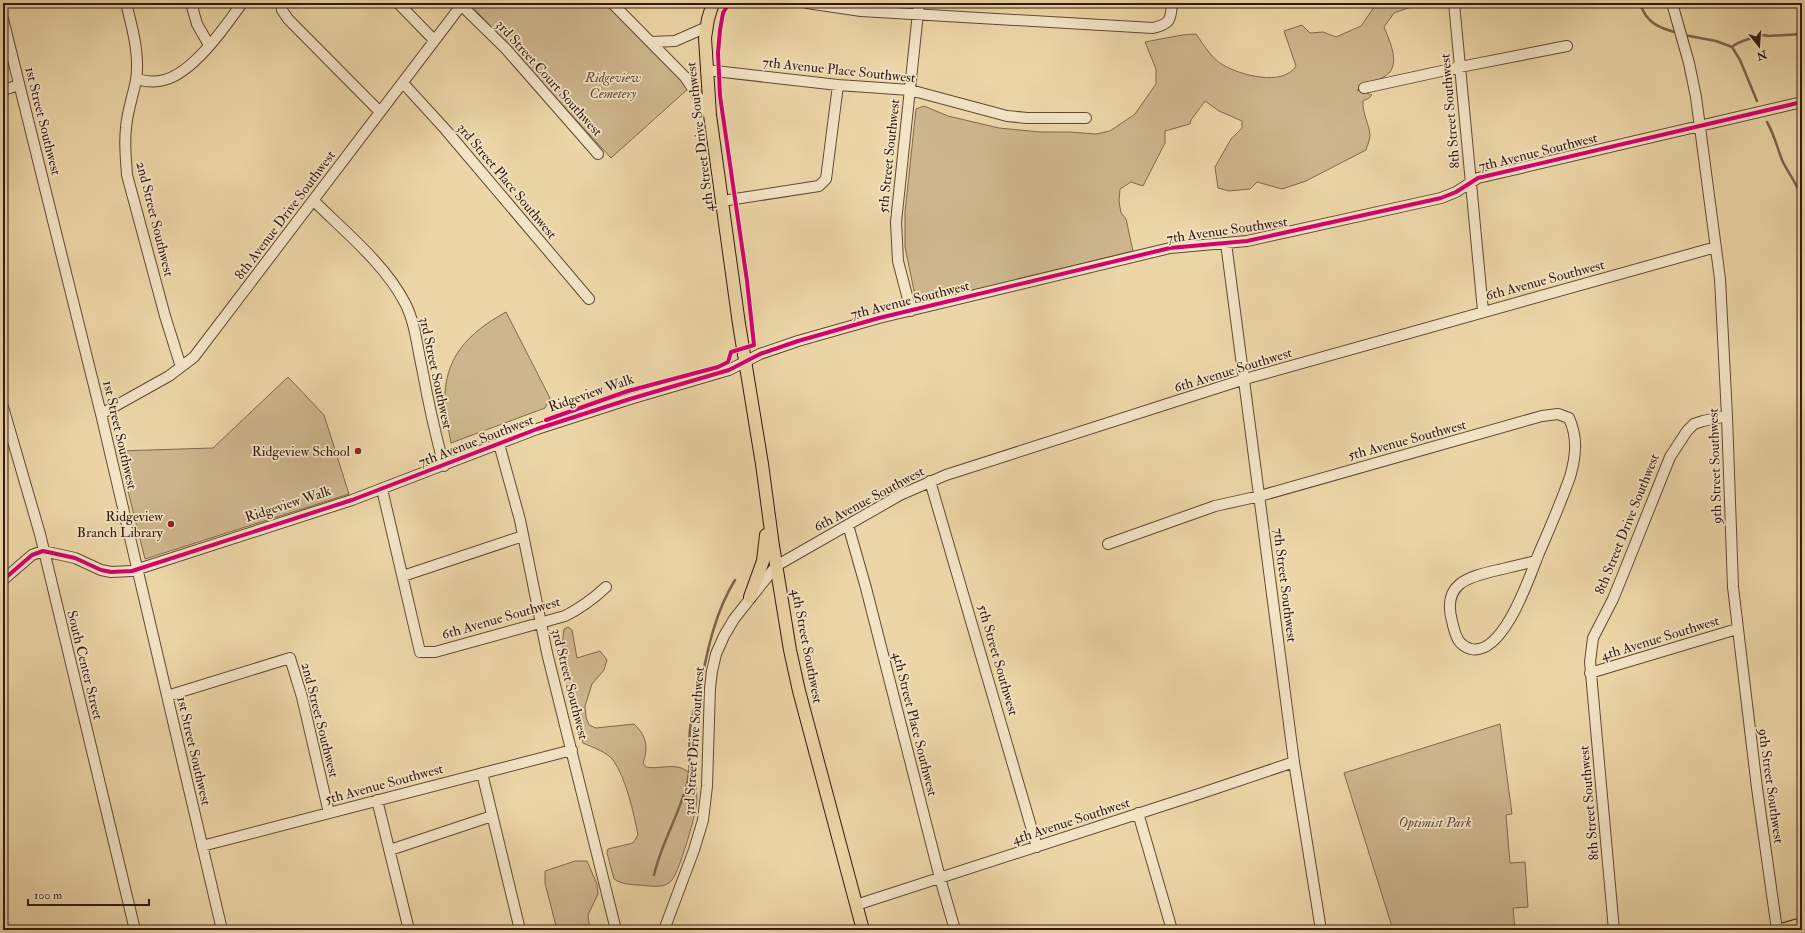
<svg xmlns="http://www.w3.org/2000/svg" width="1805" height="933" viewBox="0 0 1805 933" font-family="'IM FELL Double Pica',serif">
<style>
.green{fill:#cdb68d;stroke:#80684e}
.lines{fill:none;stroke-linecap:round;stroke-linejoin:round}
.stream{stroke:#7c644b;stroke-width:2.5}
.minor-casing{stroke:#614835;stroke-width:12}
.major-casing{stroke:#33190f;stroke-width:14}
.minor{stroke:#f3e4c6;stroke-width:10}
.major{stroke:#ecd6a7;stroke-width:12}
.cycleway-casing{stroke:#f3e4c6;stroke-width:6}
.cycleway{stroke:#d6006c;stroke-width:4}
.poi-dot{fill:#8f2418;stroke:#f3e4c6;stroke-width:1.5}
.labels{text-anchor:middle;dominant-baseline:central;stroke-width:3.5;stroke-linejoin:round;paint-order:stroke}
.street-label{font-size:14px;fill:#33190f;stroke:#f3e4c6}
.park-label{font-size:14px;font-style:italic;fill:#614835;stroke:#f3e4c6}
.poi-label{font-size:14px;fill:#33190f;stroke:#f3e4c6;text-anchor:end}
</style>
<rect width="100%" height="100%" fill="#ecd6a7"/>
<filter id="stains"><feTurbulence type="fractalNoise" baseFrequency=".005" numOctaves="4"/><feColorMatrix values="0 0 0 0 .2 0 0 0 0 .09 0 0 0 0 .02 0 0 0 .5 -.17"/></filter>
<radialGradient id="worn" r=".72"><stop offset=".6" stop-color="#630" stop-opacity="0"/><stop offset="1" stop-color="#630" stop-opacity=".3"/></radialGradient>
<path class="green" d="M469 3H605L689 88 611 158Z
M1377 3H1399L1411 7 1394 13 1384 27C1389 40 1399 59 1390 72 1385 78 1365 86 1357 90L1372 95 1369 98 1363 101C1362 113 1369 123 1370 135 1370 140 1367 146 1366 150L1306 181 1282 189 1257 182 1250 189 1229 191 1218 188 1215 167 1231 139 1242 128V121L1219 111 1205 101 1191 120 1190 124 1165 131V143L1143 186 1131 182 1120 189 1119 201 1121 213 1126 219 1133 251 917 305 905 247V212L916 109 924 106 948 116 999 128 1040 132H1069L1096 134 1110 131 1135 114 1156 84V69L1145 42 1182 35 1196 34C1204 45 1211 58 1223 65 1240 75 1283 87 1296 66L1284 31 1302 25 1310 33 1323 32 1336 37 1361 26Z
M506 312 550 398 545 408 451 443C449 430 445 417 445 404 443 358 468 333 506 312Z
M288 377 324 415 349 494 145 559 118 451 213 448Z
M568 627 572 630 577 658 600 651 607 660 604 670 592 684 585 706 586 717 589 725 596 728 634 724C646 735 649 747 643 763L646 767C659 770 675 762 687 771 695 778 697 789 697 799 697 811 680 870 672 880 665 889 650 886 640 885 632 885 621 884 614 879L607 853 608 849 633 843 638 835C634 814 626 778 613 760 607 752 592 747 583 743 572 705 558 669 564 629Z
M1500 724 1512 814 1506 815 1510 863 1525 862 1528 907 1513 908 1515 930H1393L1344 773Z
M575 861H587L597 884 598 894 588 915 590 930H557L545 883V871Z"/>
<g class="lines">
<path class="stream" d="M1640 3C1646 23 1659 28 1678 33
M1684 35 1716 41 1732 47C1737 42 1763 33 1768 36L1802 34
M1732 47 1740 60 1757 101
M1767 122C1774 134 1777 147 1782 160 1788 173 1798 185 1802 199
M654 875C661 844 679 815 687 784 692 766 688 749 690 730 691 717 696 705 699 692 707 653 714 614 735 580"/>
<g class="minor-casing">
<path id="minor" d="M126 3C132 27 140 54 136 80 133 96 127 112 126 128 124 144 126 159 127 175L165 316 181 367
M191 3 197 24 209 45
M282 3V10L288 19 380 112
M398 3 434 40
M612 3 685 77 710 115
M807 3 861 11 1153 28C1170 24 1171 20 1172 3
M1454 3 1483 311
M1672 3 1689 63 1696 97 1720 279 1727 416 1733 587 1757 788 1777 930
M461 5 506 49 598 154
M3 19 101 414 222 930
M651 42 675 41 707 27
M706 70 838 85 910 90 1007 116 1027 118H1086
M136 79C145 81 154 83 164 80 193 73 225 27 242 3
M403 83 445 129 589 299
M1364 88 1460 67 1567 46
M3 90 19 85
M314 201C344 231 385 264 405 303 415 322 417 346 422 368 428 401 435 433 444 466
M722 201 819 186 826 179 838 85
M1226 243 1294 762 1321 930
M911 311 898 261 896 222 919 3
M3 407 40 534 135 930
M101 414 169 376 194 357 463 3
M499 444 520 520 547 653 616 930
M930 481 1037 847
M382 489 420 652H435L565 616C581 608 593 599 606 587
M848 525 866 588 940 878 955 930
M1108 544 1215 506 1260 496 1542 416 1558 414 1569 418C1578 438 1576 456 1570 477 1561 502 1550 528 1539 553 1530 575 1504 656 1471 649 1457 645 1455 634 1452 621 1442 584 1467 577 1498 570 1510 567 1523 564 1536 561
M403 576 523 536
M3 580 32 555 43 551 75 558 101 570 111 572 132 571 352 500 537 429 630 399 729 370 760 354 798 341 879 318 1170 248 1247 241 1441 198 1456 192 1478 178 1802 102
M1590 673 1737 629
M167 696 290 658 302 697 329 813
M482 773 520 930
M377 800 409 930
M1138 813 1172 930
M202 846 572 750
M390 850 492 816
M856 905 1202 793 1294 762
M664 930 694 850 703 820 707 786 710 688 712 671 716 654 724 636 734 619 776 566 900 495 946 475 1245 379 1716 247
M1614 930 1590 662 1593 638 1613 599 1626 567 1670 457 1687 431 1694 424 1703 421 1727 416"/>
</g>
<g class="major-casing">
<path id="major" d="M713 3 708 19 705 38 710 115 739 324 762 464 773 546 790 650 799 691 863 930
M750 597 763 561 766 535
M1781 930 1802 924"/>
</g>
<use href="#minor" class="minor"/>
<use href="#major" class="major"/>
<g class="cycleway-casing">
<path id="cycleway" d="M546 420 628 391 718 367 728 362 731 352 754 345 747 281 720 96 718 53 720 30 723 13 729 3
M3 580 32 555 43 551 75 558 101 570 111 572 132 571 352 500 537 429 630 399 729 370 760 354 798 341 879 318 1170 248 1247 241 1441 198 1456 192 1478 178 1802 102"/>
</g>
<use href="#cycleway" class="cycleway"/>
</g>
<g class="poi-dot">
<circle cx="358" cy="451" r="4"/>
<circle cx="171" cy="524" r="4"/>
</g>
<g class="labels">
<g class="street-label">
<text transform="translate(839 70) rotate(6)">7th Avenue Place Southwest</text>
<text transform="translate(549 78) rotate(48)">3rd Street Court Southwest</text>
<text transform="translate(1450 111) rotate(-95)">8th Street Southwest</text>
<text transform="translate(43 121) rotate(76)">1st Street Southwest</text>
<text transform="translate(700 137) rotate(-97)">4th Street Drive Southwest</text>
<text transform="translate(1538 152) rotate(-14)">7th Avenue Southwest</text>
<text transform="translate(889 156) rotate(-84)">5th Street Southwest</text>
<text transform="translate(507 181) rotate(50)">3rd Street Place Southwest</text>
<text transform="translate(285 215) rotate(-53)">8th Avenue Drive Southwest</text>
<text transform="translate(155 219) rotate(76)">2nd Street Southwest</text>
<text transform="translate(1227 230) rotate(-8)">7th Avenue Southwest</text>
<text transform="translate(1545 280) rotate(-15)">6th Avenue Southwest</text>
<text transform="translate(910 300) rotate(-14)">7th Avenue Southwest</text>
<text transform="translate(1233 370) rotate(-17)">6th Avenue Southwest</text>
<text transform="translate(436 373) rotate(78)">3rd Street Southwest</text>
<text transform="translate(591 393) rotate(-19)">Ridgeview Walk</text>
<text transform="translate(120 435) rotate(77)">1st Street Southwest</text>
<text transform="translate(1407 440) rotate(-15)">5th Avenue Southwest</text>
<text transform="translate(476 441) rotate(-21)">7th Avenue Southwest</text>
<text transform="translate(1715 466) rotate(-92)">9th Street Southwest</text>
<text transform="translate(869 499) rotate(-28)">6th Avenue Southwest</text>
<text transform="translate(288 504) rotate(-18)">Ridgeview Walk</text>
<text transform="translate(1627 524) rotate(-68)">8th Street Drive Southwest</text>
<text transform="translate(1285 585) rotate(83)">7th Street Southwest</text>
<text transform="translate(501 618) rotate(-16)">6th Avenue Southwest</text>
<text transform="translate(1660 638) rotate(-17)">4th Avenue Southwest</text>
<text transform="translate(807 646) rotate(79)">4th Street Southwest</text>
<text transform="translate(998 660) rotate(74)">5th Street Southwest</text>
<text transform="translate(85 665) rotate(76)">South Center Street</text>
<text transform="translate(570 684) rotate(76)">3rd Street Southwest</text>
<text transform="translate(320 720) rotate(76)">2nd Street Southwest</text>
<text transform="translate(915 724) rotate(76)">4th Street Place Southwest</text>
<text transform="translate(694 741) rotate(-86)">3rd Street Drive Southwest</text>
<text transform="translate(194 751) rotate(77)">1st Street Southwest</text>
<text transform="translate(384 784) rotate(-15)">5th Avenue Southwest</text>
<text transform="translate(1771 786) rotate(82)">9th Street Southwest</text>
<text transform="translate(1589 803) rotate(-95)">8th Street Southwest</text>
<text transform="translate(1071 821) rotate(-18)">4th Avenue Southwest</text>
</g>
<g class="park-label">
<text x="613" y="77">Ridgeview<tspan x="613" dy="16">Cemetery</tspan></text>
<text x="1435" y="822">Optimist Park</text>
</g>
<g class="poi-label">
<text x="350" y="451">Ridgeview School</text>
<text x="163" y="516">Ridgeview<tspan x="163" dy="16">Branch Library</tspan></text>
</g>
</g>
<rect width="1805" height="933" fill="none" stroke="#ecd6a7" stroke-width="16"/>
<rect x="4" y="4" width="1797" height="925" fill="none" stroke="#33190f" stroke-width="2"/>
<rect x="8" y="8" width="1789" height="917" fill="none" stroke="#33190f"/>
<g transform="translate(1759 46) rotate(163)" stroke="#f3e4c6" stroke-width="3" paint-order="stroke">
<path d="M0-3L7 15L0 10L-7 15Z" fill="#33190f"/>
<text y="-6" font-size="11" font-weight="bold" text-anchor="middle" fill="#33190f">N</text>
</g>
<path d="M28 899v6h121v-6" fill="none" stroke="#33190f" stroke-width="2"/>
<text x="34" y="899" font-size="12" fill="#33190f" stroke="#f3e4c6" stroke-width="3" paint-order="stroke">100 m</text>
<rect width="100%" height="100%" filter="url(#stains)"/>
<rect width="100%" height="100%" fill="url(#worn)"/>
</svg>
